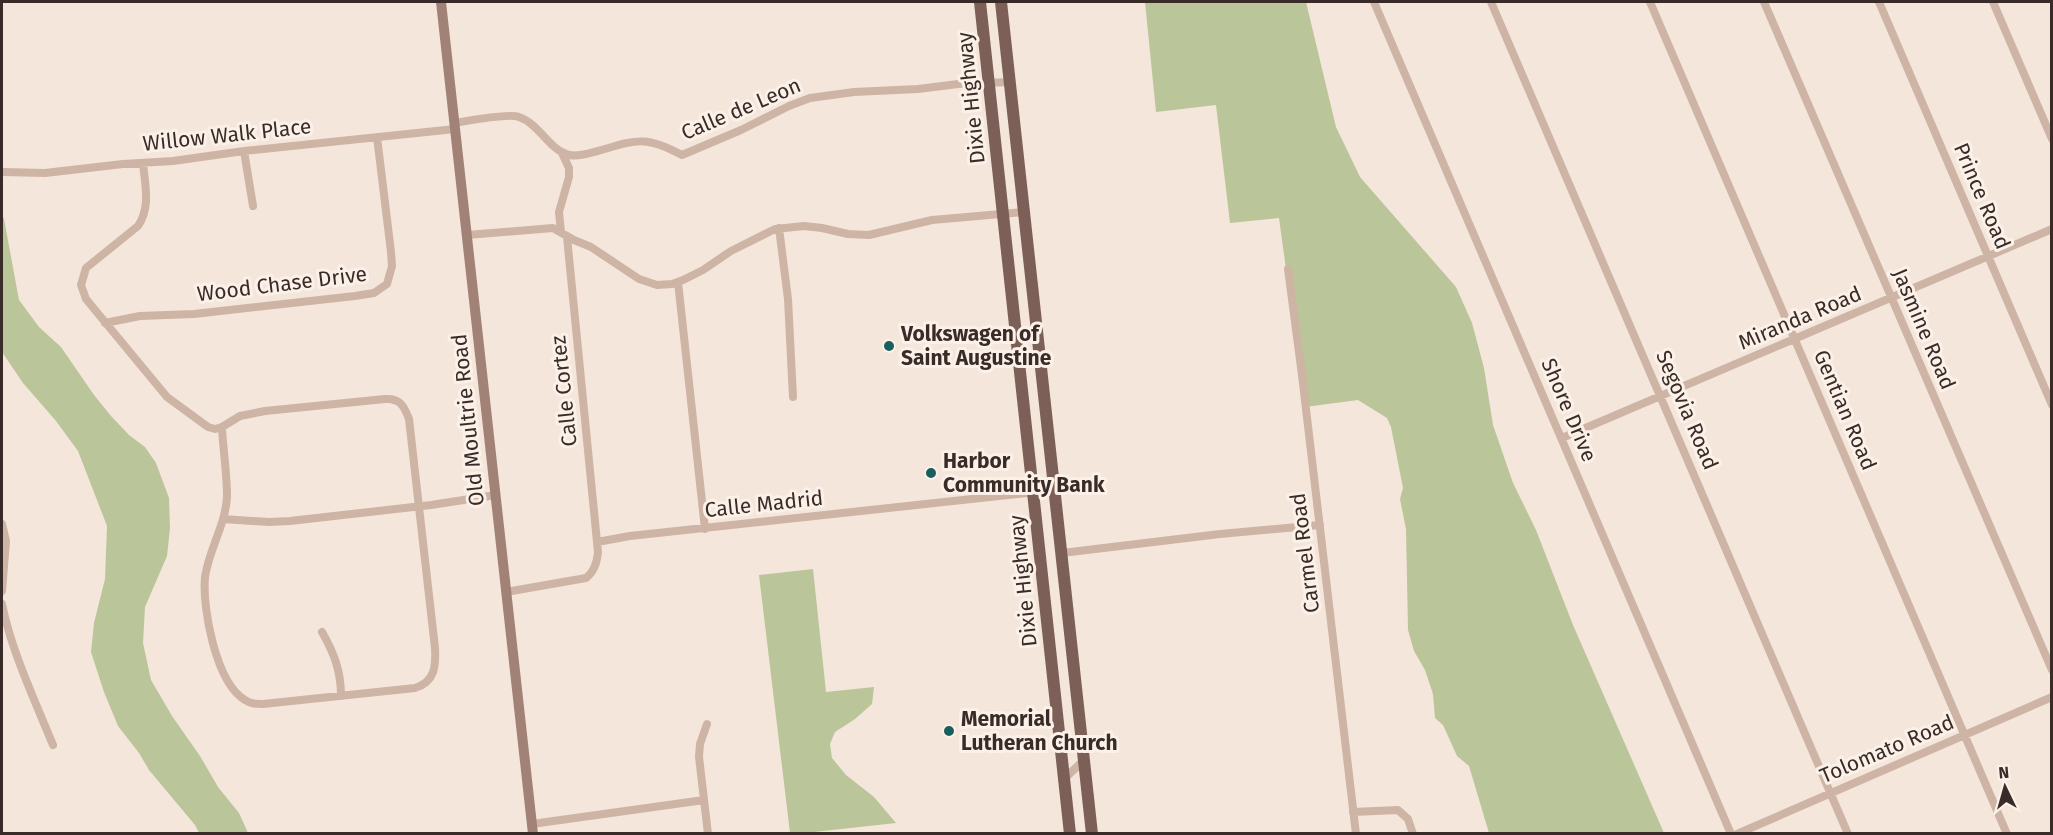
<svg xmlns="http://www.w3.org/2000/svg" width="2053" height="835" viewBox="0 0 2053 835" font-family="'Fira Sans',sans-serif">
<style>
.green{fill:#bac599}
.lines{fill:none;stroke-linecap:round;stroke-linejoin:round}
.minor{stroke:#ceb4a5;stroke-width:8}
.secondary{stroke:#a28276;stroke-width:10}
.primary{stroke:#7c6057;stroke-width:12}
.poi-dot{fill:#185f5d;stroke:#fbf1e8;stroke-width:2}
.labels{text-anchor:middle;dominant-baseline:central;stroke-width:6;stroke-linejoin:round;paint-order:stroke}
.street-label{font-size:21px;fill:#392b27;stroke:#fbf1e8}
.poi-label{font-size:21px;font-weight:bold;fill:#392b27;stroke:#fbf1e8;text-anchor:start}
</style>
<rect width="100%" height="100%" fill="#f4e6db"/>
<path class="green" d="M1145 2H1306L1336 127 1360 177 1456 287 1472 323 1484 368 1493 425 1513 483 1536 530 1573 625 1664 833H1489L1469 766 1457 756 1443 725 1435 718 1433 694 1425 670 1414 651 1408 630 1406 529 1400 499 1403 488 1391 427 1387 418 1358 400 1305 407 1279 218 1230 223 1216 105 1156 112Z
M2 214 4 219 19 300 39 327 61 347 94 395 111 416 129 435 145 447 156 463 169 498 170 528 167 556 145 607 143 643 151 680 172 716 200 756 218 787 239 813 248 833H199L195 825 149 770 139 753 118 726 104 692 91 652 94 623 105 579 107 526 78 451 56 421 23 383 2 352Z
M813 569 826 692 874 687 872 704 855 719 835 732 830 744 832 758 846 775 874 797 896 823 805 833H790L759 575Z"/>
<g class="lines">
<path class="minor" d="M1374 2 1731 834
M1491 2 1848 834
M1650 2 2007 834
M1764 2 2052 670
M1879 2 2052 405
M1993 2 2052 139
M455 123C467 121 509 113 519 117 540 124 549 151 570 155 579 157 589 153 598 151 636 140 645 135 682 155L741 130 789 106 810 98 854 92 918 89 958 84 1010 82
M244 151 253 206
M143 163C145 185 151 207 138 226L86 268 81 285 86 299 167 397 208 427 215 429 222 427 240 416 265 411 385 399C400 398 404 406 409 419L435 648C436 666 435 682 415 688L263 704C256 704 251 704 245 700 216 683 202 608 205 577 209 549 226 524 227 496 227 473 223 450 222 427
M2 172 45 173 123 164 173 161 244 151 455 129
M779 228 788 299 793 397
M561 232 559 212 569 177V168L562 153
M467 235 553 228 574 240 591 247 639 279 657 285 672 284 683 280 703 270 731 251 775 229 804 226 822 228 848 234 869 235 932 220 1024 212
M1288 269 1302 375 1356 834
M678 282 705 529
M105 323 140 316 194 314 355 296 374 293 387 284 392 266 391 252 377 137
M1562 438 2052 229
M223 519 269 522 290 521 431 505 496 495
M2 524 6 541 2 591
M597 542 630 536 1055 490
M1062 553 1220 534 1320 525
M506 592 586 578C594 572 597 563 598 552L567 237
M2 604C11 650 35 701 53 745
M322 632C334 653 341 671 341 696
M707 724 700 744 699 757 708 834
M1064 779 1084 760
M1353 812 1398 810 1408 819 1413 834
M532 824 704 800
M1737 834 2052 697"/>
<path class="secondary" d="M441 2 533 834"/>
<path class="primary" d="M980 2 1070 834
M1001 2 1092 834"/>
</g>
<g class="poi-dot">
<circle cx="889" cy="346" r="6"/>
<circle cx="931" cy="473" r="6"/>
<circle cx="949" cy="731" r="6"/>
</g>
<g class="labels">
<g class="street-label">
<text transform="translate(971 98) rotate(-96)">Dixie Highway</text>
<text transform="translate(741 109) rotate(-23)">Calle de Leon</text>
<text transform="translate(227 135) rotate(-6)">Willow Walk Place</text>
<text transform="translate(1982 196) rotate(67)">Prince Road</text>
<text transform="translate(282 284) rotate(-7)">Wood Chase Drive</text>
<text transform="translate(1800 318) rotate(-23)">Miranda Road</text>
<text transform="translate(1924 329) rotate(67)">Jasmine Road</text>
<text transform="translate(564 391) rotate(-96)">Calle Cortez</text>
<text transform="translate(1569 410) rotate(67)">Shore Drive</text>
<text transform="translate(1687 410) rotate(67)">Segovia Road</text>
<text transform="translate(1845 410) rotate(67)">Gentian Road</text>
<text transform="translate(468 420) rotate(-96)">Old Moultrie Road</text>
<text transform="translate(764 504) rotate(-6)">Calle Madrid</text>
<text transform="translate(1305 553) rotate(-97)">Carmel Road</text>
<text transform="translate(1023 581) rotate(-96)">Dixie Highway</text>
<text transform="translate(1887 749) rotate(-23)">Tolomato Road</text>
</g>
<g class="poi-label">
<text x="901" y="334">Volkswagen of<tspan x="901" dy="24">Saint Augustine</tspan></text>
<text x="943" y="461">Harbor<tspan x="943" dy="24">Community Bank</tspan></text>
<text x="961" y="719">Memorial<tspan x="961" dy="24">Lutheran Church</tspan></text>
</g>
</g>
<rect width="2053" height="835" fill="none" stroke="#392b27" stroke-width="6"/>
<g transform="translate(2005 787) rotate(355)" stroke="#fbf1e8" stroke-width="4.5" paint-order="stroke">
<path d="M0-4.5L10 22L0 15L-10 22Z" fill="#392b27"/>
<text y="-9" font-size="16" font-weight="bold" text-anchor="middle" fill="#392b27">N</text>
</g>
</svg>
